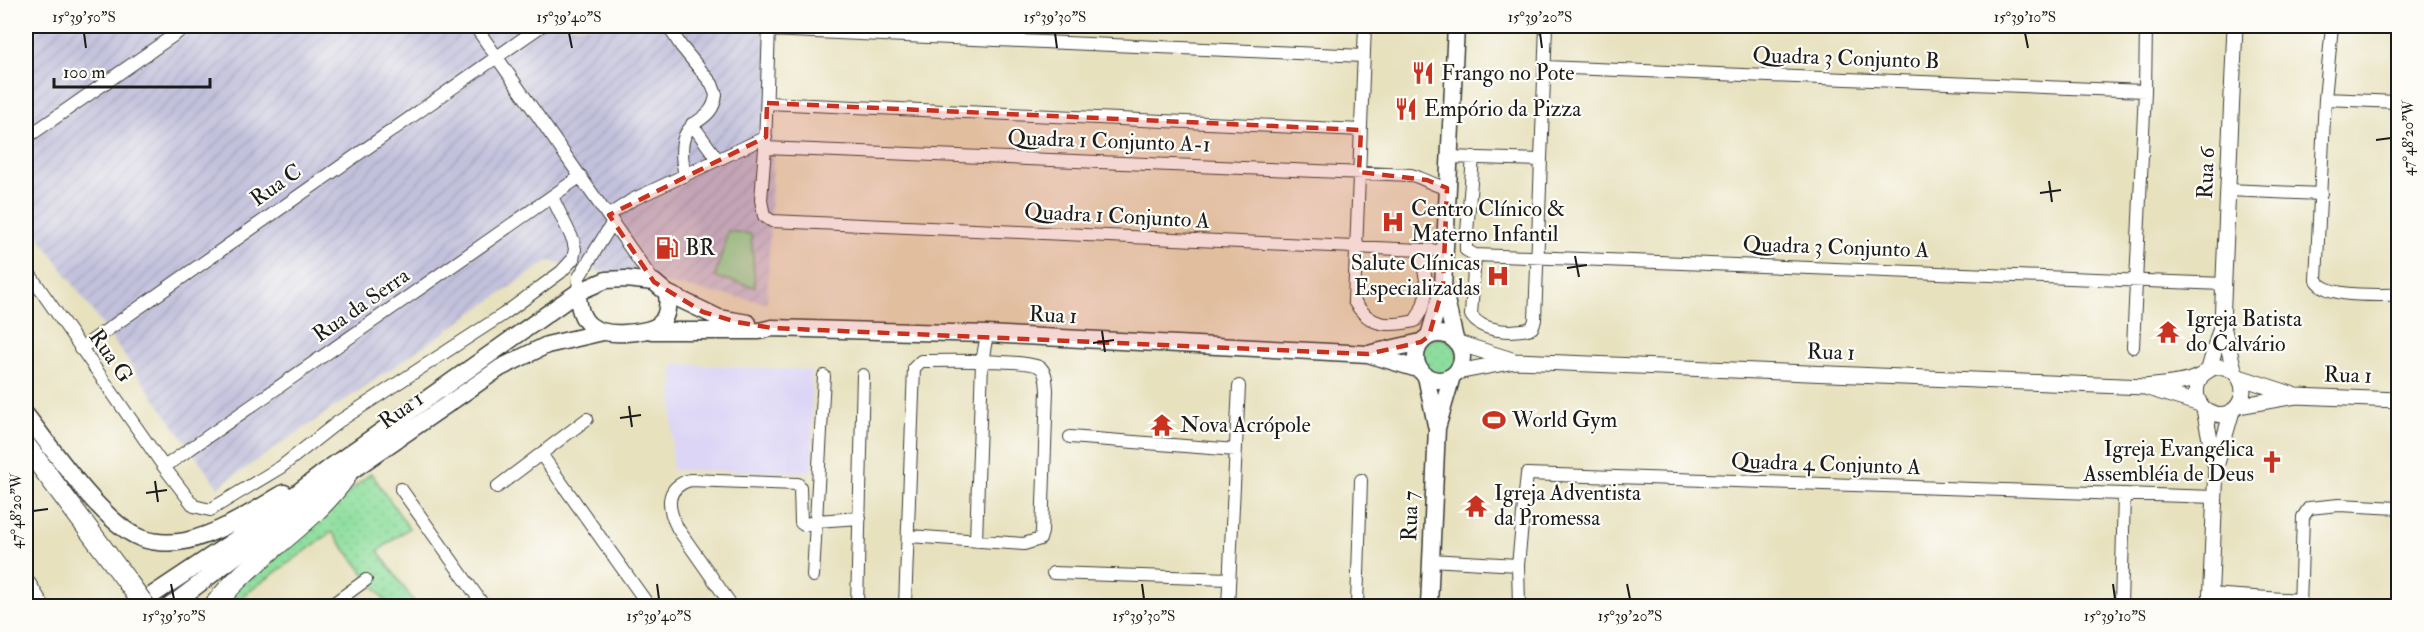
<svg xmlns="http://www.w3.org/2000/svg" width="2424" height="632" viewBox="0 0 2424 632" font-family="'IM FELL Double Pica',serif">
<style>
.built{fill:#dcd5f6}
.industrial{fill:url(#industrial-furrows)}
.grass{fill:url(#grass-dots);stroke:#557d5d;stroke-width:1.5}
.green{fill:#8ede9e;stroke:#557d5d;stroke-width:1.5}
.lines{fill:none;stroke-linecap:round;stroke-linejoin:round}
.minor-casing{stroke:#3a3a34;stroke-width:14}
.tertiary-casing{stroke:#3a3a34;stroke-width:17}
.secondary-casing{stroke:#3a3a34;stroke-width:19}
.trunk-casing{stroke:#3a3a34;stroke-width:22}
.minor{stroke:#fff;stroke-width:12}
.tertiary{stroke:#fff;stroke-width:15}
.secondary{stroke:#fff;stroke-width:16}
.trunk{stroke:#fff;stroke-width:20}
.trunk-bridge-casing{stroke:#3a3a34;stroke-width:22;stroke-linecap:butt}
.trunk-bridge{stroke:#fff;stroke-width:20}
.marked{fill:#c8321e;fill-opacity:0.2;stroke:#c8321e;stroke-width:4.5;stroke-dasharray:12 8;stroke-linejoin:round}
.ticks{fill:none;stroke:#1c1c1c;stroke-width:2}
.labels{text-anchor:middle;dominant-baseline:central;stroke-width:4.5;stroke-linejoin:round;paint-order:stroke}
.street-label{font-size:22px;fill:#1c1c1c;stroke:#fdfcf7}
.poi-label{font-size:22px;fill:#1c1c1c;stroke:#fdfcf7;text-anchor:start}
.neatline{fill:none;stroke:#1c1c1c;stroke-width:2}
.ticks-label{font-size:15px;text-anchor:middle;fill:#1c1c1c}
</style>
<defs>
<pattern id="industrial-furrows" width="10" height="10" patternUnits="userSpaceOnUse" patternTransform="scale(1.5)"><rect width="10" height="10" fill="#c2c1dc"/><path d="M-1 1l2-2M0 10L10 0M9 11l2-2" fill="none" stroke="#a6a5bc"/></pattern>
<pattern id="grass-dots" width="8" height="8" patternUnits="userSpaceOnUse" patternTransform="scale(1.5)"><rect width="8" height="8" fill="#8ede9e"/><path d="M2 2h.1M6 6h.1" fill="none" stroke="#7abe88" stroke-width="1.8" stroke-linecap="round"/></pattern>
</defs>
<rect width="100%" height="100%" fill="#fdfcf7"/>
<filter id="ink" filterUnits="userSpaceOnUse"><feTurbulence type="fractalNoise" baseFrequency=".0167" numOctaves="2"/><feDisplacementMap in="SourceGraphic" scale="12" xChannelSelector="R" yChannelSelector="G"/><feConvolveMatrix kernelMatrix="1 2 1 2 8 2 1 2 1" color-interpolation-filters="sRGB"/></filter>
<filter id="wash" filterUnits="userSpaceOnUse"><feTurbulence type="fractalNoise" baseFrequency=".008" numOctaves="4" result="noise"/><feDisplacementMap in="SourceGraphic" scale="24" xChannelSelector="R" yChannelSelector="G"/><feGaussianBlur stdDeviation="1.35" result="paint"/><feColorMatrix in="noise" values="0 0 0 0 0 0 0 0 0 0 0 0 0 0 0 0 0 1.4 0 .05"/><feComposite in="paint" operator="in"/></filter>
<g filter="url(#wash)">
<rect width="100%" height="100%" fill="#e7e1be"/>
<path class="built" d="M673 364 811 370 813 472 672 470Z"/>
<path class="industrial" d="M26 26H778L767 303 548 261 218 487 26 218Z"/>
<path class="grass" d="M1420 357a19 19 0 1 1 38 0a19 19 0 1 1-38 0Z
M371 473 409 528 378 551 417 606H389L332 532 240 598 246 606H220L234 589Z"/>
<path class="green" d="M728 231 751 234 755 287 715 277Z"/>
</g>
<g filter="url(#ink)">
<g class="lines">
<g class="minor-casing">
<path id="minor" d="M475 26 654 282
M668 26 681 46 712 84 716 95C711 132 671 110 685 176
M769 26 765 148 761 200 764 216 772 221 1444 251
M1365 26 1354 301C1370 327 1387 327 1415 321 1426 305 1429 288 1424 270 1422 262 1419 258 1420 251
M2332 26 2325 99 2316 280C2327 299 2378 294 2398 295
M769 30 1364 56
M1545 67 2145 91
M2325 99 2398 102
M767 103 1361 130
M692 124 718 160
M26 138 187 26
M765 148 1411 175C1424 178 1434 186 1447 188
M1449 157 1540 160
M1473 157 1466 245V250L1475 255 2224 284
M2228 190 2321 194
M609 215 632 200 766 137
M1475 255 1471 315C1482 333 1514 333 1532 328L1535 320 1546 26
M26 269 164 467 194 506 210 510 281 467 338 422 504 314 561 272 573 259 575 249 573 240 552 197
M578 292 579 277 613 222
M2133 347 2145 91 2146 26
M80 349 541 26
M824 376 816 521 860 518
M1070 437 1236 450
M541 454 649 606
M164 467 581 176
M497 487 587 419
M401 489 484 606
M976 541 982 362 987 334
M1430 560 1518 565
M1053 573 1229 579
M2210 594 2300 600
M330 606 366 580
M732 606 678 529C667 508 664 488 690 480L798 484 800 487 801 523 804 525 816 521 813 576
M857 606 863 375
M905 606 914 368 921 361C938 361 1032 359 1041 368 1047 374 1046 382 1047 390L1042 532 1040 539 1024 544 909 536
M1228 606 1239 386
M1357 606 1361 480
M1519 606 1518 565 1527 474 2215 497
M2121 606 2124 495
M2300 606 2303 517 2309 508 2339 505 2398 508"/>
</g>
<g class="tertiary-casing">
<path id="tertiary" d="M2222 323 2235 373
M1458 343 1512 360
M2209 369 2222 323 2235 26
M1457 372 1515 361 2145 387C2162 385 2185 384 2200 376 2206 373 2209 368 2216 367 2224 366 2232 369 2237 375 2242 381 2244 389 2242 397 2232 431 2181 411 2201 376
M2239 377 2291 394
M2148 388 2200 404
M2238 406 2296 396 2398 400
M2204 409 2215 464
M2210 606 2216 467 2232 411"/>
</g>
<g class="secondary-casing">
<path id="secondary" d="M626 279 654 282 667 293C671 327 654 331 625 333 594 335 578 324 578 292L606 280Z
M1444 291 1455 339
M667 293 719 318 748 323
M652 331H759L772 328 987 334 1368 354 1421 370
M1416 357a23 23 0 1 1 46 0a23 23 0 1 1-46 0Z
M1429 336 1443 287 1456 26
M1372 353 1421 342
M1426 376 1436 425
M26 415C52 448 99 518 136 536 150 543 170 544 185 541 221 533 253 511 284 493
M136 606 241 536 332 466 578 292
M170 606 321 492 500 368 547 345 603 332
M1429 606 1437 428 1452 376"/>
</g>
<g class="trunk-casing">
<path id="trunk" d="M26 446 127 581
M26 585 39 606
M214 606C251 557 310 528 346 476"/>
</g>
<use href="#minor" class="minor"/>
<use href="#tertiary" class="tertiary"/>
<use href="#secondary" class="secondary"/>
<use href="#trunk" class="trunk"/>
<g class="trunk-bridge-casing">
<path id="trunk-bridge" d="M127 581 145 606"/>
</g>
<use href="#trunk-bridge" class="trunk-bridge"/>
</g>
</g>
<path class="marked" d="M767 103 1361 130 1359 172 1427 180 1447 188 1443 287 1429 336 1421 342 1368 354 772 328 737 322 703 312 654 282 609 215 766 137Z"/>
<path class="ticks" d="M84 33 86 48M569 33 572 48M1055 33 1057 48M1540 33 1542 48M2025 33 2028 48M2376 140 2391 138M2049 181 2052 202M2040 193 2061 190M1575 256 1579 277M1567 268 1587 265M1102 331 1105 352M1093 343 1114 340M629 406 632 427M620 418 641 415M155 481 158 502M146 493 167 490M33 511 48 509M171 584 174 599M657 584 659 599M1142 584 1144 599M1627 584 1630 599M2113 584 2115 599"/>
<defs>
<g id="restaurant-bare" transform="scale(1.8)"><path d="M-5-6h1v4h1v-4h1v4h1v-4h1v5L-1.5 .5V6h-2V.5L-5-1ZM5-6V6H3V1.5H1.5Q1.5-4 5-6Z" fill="#c8321e" stroke="#fdfcf7" stroke-width="2.5" paint-order="stroke"/></g>
<g id="hospital-bare" transform="scale(1.8)"><path d="M-5-5h3v3.5h4V-5h3V5h-3V1.5h-4V5h-3Z" fill="#c8321e" stroke="#fdfcf7" stroke-width="2.5" paint-order="stroke"/></g>
<g id="fuel-bare" transform="scale(1.8)"><path d="M-5.5-6h7V0h2V4h1.3V-2.5L3-4.5l.8-.8L6-3V5H2.5V1h-1V6h-7ZM-4.2-4.7v3.2H.2V-4.7Z" fill="#c8321e" stroke="#fdfcf7" stroke-width="2.5" paint-order="stroke"/></g>
<g id="temple-bare" transform="scale(1.8)"><path d="M0-6L5-2H3V0L6.5 2.5H4V6H1.5V3h-3V6H-4V2.5H-6.5L-3 0V-2H-5Z" fill="#c8321e" stroke="#fdfcf7" stroke-width="2.5" paint-order="stroke"/></g>
<g id="stadium-bare" transform="scale(1.8)"><path d="M0-5a6.5 5 0 1 0 0 10a6.5 5 0 1 0 0-10ZM-3.5-1.8h7v3.6h-7Z" fill="#c8321e" stroke="#fdfcf7" stroke-width="2.5" paint-order="stroke"/></g>
<g id="church-bare" transform="scale(1.8)"><path d="M-1.2-6h2.4v3.5h3.3v2.4h-3.3V6h-2.4V-.1h-3.3v-2.4h3.3Z" fill="#c8321e" stroke="#fdfcf7" stroke-width="2.5" paint-order="stroke"/></g>
</defs>
<g fill-rule="evenodd">
<use href="#restaurant-bare" x="1423" y="73"/>
<use href="#restaurant-bare" x="1406" y="109"/>
<use href="#hospital-bare" x="1393" y="222"/>
<use href="#fuel-bare" x="667" y="248"/>
<use href="#hospital-bare" x="1498" y="276"/>
<use href="#temple-bare" x="2168" y="332"/>
<use href="#stadium-bare" x="1494" y="420"/>
<use href="#temple-bare" x="1162" y="425"/>
<use href="#church-bare" x="2272" y="462"/>
<use href="#temple-bare" x="1476" y="506"/>
</g>
<g class="labels">
<g class="street-label">
<text transform="translate(1846 58) rotate(2)">Quadra 3 Conjunto B</text>
<text transform="translate(1109 141) rotate(2)">Quadra 1 Conjunto A-1</text>
<text transform="translate(2206 173) rotate(-87)">Rua 6</text>
<text transform="translate(276 185) rotate(-35)">Rua C</text>
<text transform="translate(1117 216) rotate(3)">Quadra 1 Conjunto A</text>
<text transform="translate(1836 247) rotate(2)">Quadra 3 Conjunto A</text>
<text transform="translate(361 305) rotate(-35)">Rua da Serra</text>
<text transform="translate(1053 315) rotate(3)">Rua 1</text>
<text transform="translate(1831 352) rotate(2)">Rua 1</text>
<text transform="translate(111 356) rotate(55)">Rua G</text>
<text transform="translate(2348 375) rotate(2)">Rua 1</text>
<text transform="translate(401 410) rotate(-35)">Rua 1</text>
<text transform="translate(1826 464) rotate(2)">Quadra 4 Conjunto A</text>
<text transform="translate(1410 516) rotate(-88)">Rua 7</text>
</g>
<g class="poi-label">
<text x="1441" y="73">Frango no Pote</text>
<text x="1424" y="109">Empório da Pizza</text>
<text x="1411" y="209">Centro Clínico &amp;<tspan x="1411" dy="25">Materno Infantil</tspan></text>
<text x="685" y="248">BR</text>
<text x="1480" y="263" text-anchor="end">Salute Clínicas<tspan x="1480" dy="25">Especializadas</tspan></text>
<text x="2186" y="319">Igreja Batista<tspan x="2186" dy="25">do Calvário</tspan></text>
<text x="1512" y="420">World Gym</text>
<text x="1180" y="425">Nova Acrópole</text>
<text x="2254" y="449" text-anchor="end">Igreja Evangélica<tspan x="2254" dy="25">Assembléia de Deus</tspan></text>
<text x="1494" y="493">Igreja Adventista<tspan x="1494" dy="25">da Promessa</tspan></text>
</g>
</g>
<rect width="2424" height="632" fill="none" stroke="#fdfcf7" stroke-width="66"/>
<path d="M54 78v9h156v-9" fill="none" stroke="#1c1c1c" stroke-width="3"/>
<text x="63" y="78" font-size="18" fill="#1c1c1c" stroke="#fdfcf7" stroke-width="4.5" paint-order="stroke">100 m</text>
<rect x="33" y="33" width="2358" height="566" class="neatline"/>
<g class="ticks-label">
<text x="84" y="22">15°39'50"S</text>
<text x="569" y="22">15°39'40"S</text>
<text x="1055" y="22">15°39'30"S</text>
<text x="1540" y="22">15°39'20"S</text>
<text x="2025" y="22">15°39'10"S</text>
<text transform="translate(2408 138) rotate(-90)" y="5">47°48'20"W</text>
<text transform="translate(16 511) rotate(-90)" y="5">47°48'20"W</text>
<text x="174" y="621">15°39'50"S</text>
<text x="659" y="621">15°39'40"S</text>
<text x="1144" y="621">15°39'30"S</text>
<text x="1630" y="621">15°39'20"S</text>
<text x="2115" y="621">15°39'10"S</text>
</g>
</svg>
